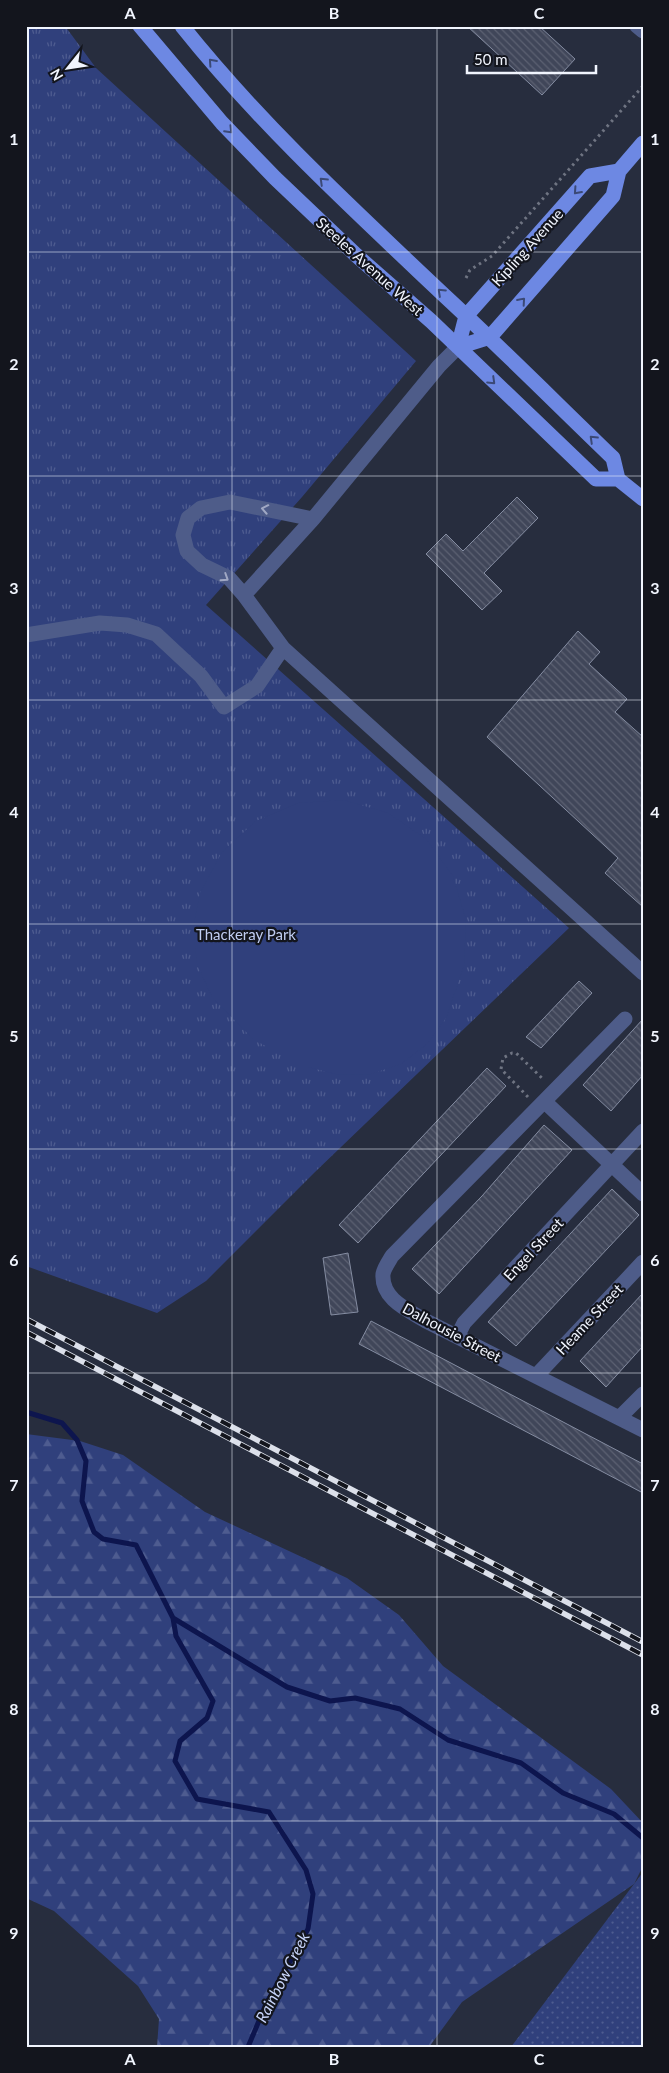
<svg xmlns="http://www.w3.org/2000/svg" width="669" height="2073" viewBox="0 0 669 2073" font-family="Lato,sans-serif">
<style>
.grass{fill:url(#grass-dots)}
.forest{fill:url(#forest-firs)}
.park{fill:url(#park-tufts)}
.pitch{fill:#30407c}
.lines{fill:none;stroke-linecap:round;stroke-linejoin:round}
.stream{stroke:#0d154e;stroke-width:5}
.building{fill:url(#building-back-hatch);stroke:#848ca1}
.path{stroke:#6f7482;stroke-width:3;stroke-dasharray:2.5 4;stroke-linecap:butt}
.minor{stroke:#4e5c89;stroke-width:15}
.major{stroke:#6d88e3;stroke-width:15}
.rail-casing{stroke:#dce0ea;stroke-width:5.5}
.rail{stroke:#13151d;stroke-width:4;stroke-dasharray:11;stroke-linecap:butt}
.oneway{stroke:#3b4976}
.oneway2{stroke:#a0a8c4}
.grid{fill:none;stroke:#f1f5fe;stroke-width:1;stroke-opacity:0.55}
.labels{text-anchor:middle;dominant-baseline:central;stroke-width:4.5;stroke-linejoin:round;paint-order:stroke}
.street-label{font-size:15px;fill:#f1f5fe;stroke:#13151d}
.park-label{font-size:15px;fill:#c0cdf2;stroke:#13151d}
.water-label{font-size:16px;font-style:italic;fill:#c7d4f9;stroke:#13151d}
.neatline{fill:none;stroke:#f1f5fe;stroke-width:2}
.grid-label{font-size:16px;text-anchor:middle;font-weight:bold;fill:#f1f5fe}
</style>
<defs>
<pattern id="grass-dots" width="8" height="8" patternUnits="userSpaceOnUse" patternTransform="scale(1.25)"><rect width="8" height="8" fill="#30407c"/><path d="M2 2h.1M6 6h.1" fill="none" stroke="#4e5c90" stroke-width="1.8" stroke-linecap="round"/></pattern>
<pattern id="forest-firs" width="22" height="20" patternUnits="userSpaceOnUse" patternTransform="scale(1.25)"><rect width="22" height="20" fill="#30407c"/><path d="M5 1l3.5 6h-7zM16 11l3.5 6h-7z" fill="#4e5c90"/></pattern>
<pattern id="park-tufts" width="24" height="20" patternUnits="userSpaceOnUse" patternTransform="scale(1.25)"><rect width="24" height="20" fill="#30407c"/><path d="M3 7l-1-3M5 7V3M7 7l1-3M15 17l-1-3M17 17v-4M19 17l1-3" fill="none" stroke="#4e5c90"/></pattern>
<pattern id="building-back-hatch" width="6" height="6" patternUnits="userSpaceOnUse" patternTransform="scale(1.25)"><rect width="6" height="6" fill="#404659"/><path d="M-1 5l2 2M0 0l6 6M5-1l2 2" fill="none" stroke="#5c6172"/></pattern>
</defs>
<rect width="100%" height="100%" fill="#272d3e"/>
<path class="grass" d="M643 1872V2047H511L634 1884Z"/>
<path class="forest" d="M26 1434 80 1441 123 1455 205 1512 347 1578 399 1615 443 1666 611 1789 643 1823V1866L634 1884 462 2002 429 2047H157L159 2019 138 1986 54 1911 26 1898Z"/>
<path class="park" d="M26 26H65L96 68 416 361 302 497 206 605 569 928 315 1172 206 1281 157 1313 26 1266Z"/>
<path class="pitch" d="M344 800 388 813 426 839 453 876 466 920 464 966 446 1018 427 1044 401 1064 371 1074 339 1075 308 1067 254 1040 212 997 197 964 193 928 200 893 222 852 256 821 298 803Z"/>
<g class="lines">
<path class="stream" d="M26 1412 62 1423 77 1440 86 1461 82 1501 94 1532 103 1539 136 1545 173 1618 287 1687 330 1701 355 1698 400 1709 448 1740 521 1763 563 1793 614 1814 643 1838
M173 1618 176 1636 213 1701 207 1718 180 1741 175 1761 197 1799 269 1812 306 1870 313 1894 308 1929 266 2004 248 2047"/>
</g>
<path class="building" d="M467 26H539L575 59 542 95Z
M517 497 538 518 484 573 502 591 482 610 426 554 446 534 463 551Z
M578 631 600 652 589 664 627 699 615 712 643 737V907L605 873 618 858 487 737Z
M579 981 592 993 541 1048 526 1037Z
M643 1019V1075L611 1111 583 1085Z
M487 1068 506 1086 358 1243 339 1225Z
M544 1125 572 1150 439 1294 412 1269 482 1196Z
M612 1189 639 1215 516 1346 488 1322Z
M348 1253 358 1312 331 1315 323 1258Z
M643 1293V1346L606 1387 580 1361Z
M371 1321 643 1464V1493L359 1344Z"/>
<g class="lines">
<path class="path" d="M466 278 470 270 492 256 643 86
M528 1097 501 1069 503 1058 512 1053H516L544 1080"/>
<path class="minor" d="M637 26 643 31
M313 519 230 502 201 508 188 518 183 535 187 551 202 565 229 578 244 595 283 648 643 973
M244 595 313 519 439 366 458 347
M26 635 100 623 127 625 156 634 201 676 224 707 257 686 283 648
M625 1019 392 1256C389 1261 384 1268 383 1274 381 1299 408 1310 426 1321L643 1430
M545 1102 643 1194
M458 1335 464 1323 643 1131
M536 1376 643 1262
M620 1417 643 1394"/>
<path class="major" d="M140 26 222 123 275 178 356 255 431 321 596 479H618
M182 26C261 125 355 211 447 298 503 350 558 405 613 458L618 479 643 499
M458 347 490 337 613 196 619 171 643 143
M458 347 466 316 590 176 619 171"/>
<g class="rail-casing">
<path id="rail" d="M26 1319 643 1642
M26 1332 643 1655"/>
</g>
<use href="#rail" class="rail"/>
</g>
<defs><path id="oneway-chevron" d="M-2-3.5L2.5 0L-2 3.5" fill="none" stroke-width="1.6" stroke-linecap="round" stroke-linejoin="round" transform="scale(1.25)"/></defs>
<g class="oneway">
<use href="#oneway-chevron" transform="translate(212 62) rotate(-132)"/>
<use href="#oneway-chevron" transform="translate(229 130) rotate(46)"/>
<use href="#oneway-chevron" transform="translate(323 181) rotate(-136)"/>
<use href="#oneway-chevron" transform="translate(577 191) rotate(132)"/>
<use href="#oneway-chevron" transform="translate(441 292) rotate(-137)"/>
<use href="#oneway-chevron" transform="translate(522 301) rotate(-49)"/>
<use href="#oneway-chevron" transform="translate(492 381) rotate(44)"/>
<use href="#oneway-chevron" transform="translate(593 439) rotate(-136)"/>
</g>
<g class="oneway2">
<use href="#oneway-chevron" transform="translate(265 509) rotate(-169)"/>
<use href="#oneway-chevron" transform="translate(225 578) rotate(33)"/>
</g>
<path class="grid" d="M232 26V2047M437 26V2047M26 252H643M26 476H643M26 700H643M26 924H643M26 1149H643M26 1373H643M26 1597H643M26 1821H643"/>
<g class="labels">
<g class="street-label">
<text transform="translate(527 247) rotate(-48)">Kipling Avenue</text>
<text transform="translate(370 266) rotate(42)">Steeles Avenue West</text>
<text transform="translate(533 1249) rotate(-47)">Engel Street</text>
<text transform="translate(589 1319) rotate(-47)">Heame Street</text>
<text transform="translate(452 1332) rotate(28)">Dalhousie Street</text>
</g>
<g class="park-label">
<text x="246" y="934">Thackeray Park</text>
</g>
<g class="water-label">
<text transform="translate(282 1977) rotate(-63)">Rainbow Creek</text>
</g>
</g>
<rect width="669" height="2073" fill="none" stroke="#13151d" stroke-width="55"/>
<g transform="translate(68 68) rotate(240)" stroke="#13151d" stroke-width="4" paint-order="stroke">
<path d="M0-4L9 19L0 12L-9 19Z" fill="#f1f5fe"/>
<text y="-8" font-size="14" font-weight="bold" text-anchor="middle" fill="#f1f5fe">N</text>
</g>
<path d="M467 65v8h129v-8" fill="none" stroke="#f1f5fe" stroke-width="2.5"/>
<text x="474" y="65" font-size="15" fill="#f1f5fe" stroke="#13151d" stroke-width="4" paint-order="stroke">50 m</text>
<rect x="28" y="28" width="614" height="2018" class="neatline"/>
<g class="grid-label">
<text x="130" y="19">A</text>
<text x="334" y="19">B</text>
<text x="539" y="19">C</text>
<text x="14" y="145">1</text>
<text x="655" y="145">1</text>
<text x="14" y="370">2</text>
<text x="655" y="370">2</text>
<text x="14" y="594">3</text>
<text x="655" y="594">3</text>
<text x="14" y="818">4</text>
<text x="655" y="818">4</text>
<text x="14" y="1042">5</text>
<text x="655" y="1042">5</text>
<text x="14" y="1266">6</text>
<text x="655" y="1266">6</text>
<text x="14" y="1491">7</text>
<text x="655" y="1491">7</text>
<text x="14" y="1715">8</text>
<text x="655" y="1715">8</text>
<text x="14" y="1939">9</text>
<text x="655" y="1939">9</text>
<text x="130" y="2065">A</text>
<text x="334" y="2065">B</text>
<text x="539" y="2065">C</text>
</g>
</svg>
